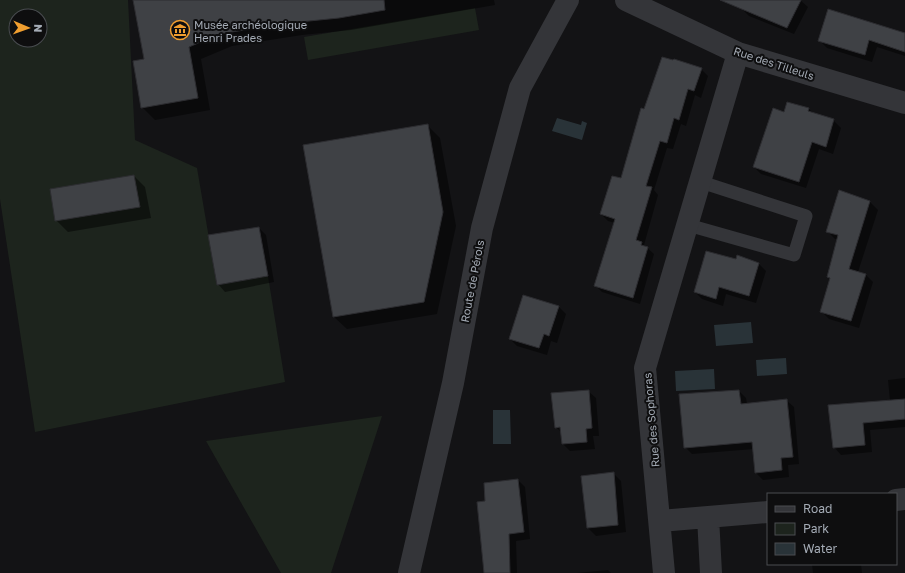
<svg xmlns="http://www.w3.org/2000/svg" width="905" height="573" viewBox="0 0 905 573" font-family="'Golos Text',sans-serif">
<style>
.green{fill:#1d241d;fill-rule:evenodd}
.water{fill:#293338}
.shadow{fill:#0007}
.building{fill:#3f4145;stroke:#2d2d31}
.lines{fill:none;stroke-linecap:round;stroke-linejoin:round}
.service{stroke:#343539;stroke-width:13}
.minor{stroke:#343539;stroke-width:22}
.tertiary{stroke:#343539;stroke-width:22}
.labels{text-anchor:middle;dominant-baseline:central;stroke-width:4;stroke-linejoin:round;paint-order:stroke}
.poi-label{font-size:11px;fill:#a4abb5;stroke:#0e0e0f;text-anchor:start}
.street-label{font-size:11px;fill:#a4abb5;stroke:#0e0e0f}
</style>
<rect width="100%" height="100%" fill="#131315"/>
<path class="green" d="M0 0H128L135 140 197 168 217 285 268 276 285 382 35 432 0 199ZM16 16H40V40H16Z
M475 8 479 30 308 60 304 37Z
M382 416 331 573H281L206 441Z"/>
<path class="water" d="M557 118 581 125 582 121 587 123 582 140 552 131Z
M751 322 753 343 716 346 714 325Z
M786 358 787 374 757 376 756 360Z
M714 369 715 389 676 391 675 371Z
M493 410H510L511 444H493Z"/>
<path class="shadow" d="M134 0H494L495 5 351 30 302 35 232 46 201 59 210 110 155 120 142 107 145 60Z
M746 0H800L808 7 794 34 749 16 742 9Z
M905 34V56L877 47 872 62 827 48 819 40Z
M701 69 708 76 701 98 695 95 686 126 681 124 673 149 667 148 654 190 658 195 644 245 654 254 640 304 602 292 595 285 615 223 608 221 601 214 622 180 644 110Z
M788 103 809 109 813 113 833 120 841 128 833 154 819 149 806 188 761 174 754 167 785 113Z
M427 125 440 138 456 226 437 314 347 329 334 317Z
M134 176 145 187 151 218 68 232 56 220Z
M839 192 870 202 878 210 858 272 866 275 873 282 859 328 829 319 821 311 831 280 828 277 838 240 835 239 827 231Z
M259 228 266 235 274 282 225 292 218 284Z
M738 257 759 264 766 271 756 303 726 294 723 306 702 299 695 292 737 261Z
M558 306 566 314 557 343 551 341 547 355 517 346 510 339Z
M905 378V427L870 430 872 452 841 455 834 447 829 406 890 401 888 380Z
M588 391 596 398 599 436H593L595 449 570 451 563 444 562 433 556 427Z
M739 391 746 398 747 404 786 400 794 407 799 464 788 465 789 477 763 480 756 473 754 449 692 454 685 447Z
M613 473 621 481 626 532 596 536 588 528Z
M518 480 525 487 530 539 516 541 517 573H485L487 502Z
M812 564H861L862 573H813Z
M608 570 611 573H577Z"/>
<path class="building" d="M133 0H384L385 10 339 18 289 23 219 34 189 47 198 98 141 108 133 61 144 59Z
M720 0H801L787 28Z
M828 9 905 33V52L869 40 865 55 818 41Z
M662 57 673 60 674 59 702 68 694 91 688 89 679 120 674 118 667 143 660 141 646 186 652 187 636 240 642 242 641 245 648 247 633 298 594 286 615 219 600 214 612 176 621 178 641 108 644 109Z
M787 102 809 108 808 111 834 119 826 147 812 142 799 182 753 167 773 108 784 112Z
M428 124 443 212 424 302 333 317 303 145Z
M134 175 140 207 55 221 50 189Z
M839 190 870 201 849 269 866 274 851 321 820 312 830 278 827 277 838 235 826 232Z
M259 227 268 276 217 285 208 235Z
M706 251 736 259 737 255 759 263 749 296 719 287 716 299 694 292Z
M523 295 559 306 549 336 544 334 539 348 509 339Z
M589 390 592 428 586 429 587 442 562 444 560 427 555 428 551 393Z
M739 390 741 404 787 399 793 457 781 458 782 470 755 473 752 442 684 448 679 394Z
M905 399V419L863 423 865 445 833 448 828 405Z
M614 472 618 525 587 528 581 476Z
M518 479 524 532 509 534 510 573H484L477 502 485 501 484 483Z"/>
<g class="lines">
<path class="service" d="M688 225 794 255 806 216 701 182"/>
<path class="minor" d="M626 0 738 53 905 103
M896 500 905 499
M708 517 711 573
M660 521 768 512
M664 573 645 368 738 53"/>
<path class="tertiary" d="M409 573 453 383 482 228 520 88 568 0"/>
</g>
<defs>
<g id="museum-ring" transform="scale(1)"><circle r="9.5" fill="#0e0e0f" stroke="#f09e2f" stroke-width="1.5"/><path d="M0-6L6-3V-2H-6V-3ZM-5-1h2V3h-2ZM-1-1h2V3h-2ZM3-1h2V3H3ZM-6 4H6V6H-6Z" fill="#f09e2f"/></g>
</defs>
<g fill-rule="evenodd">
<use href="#museum-ring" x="180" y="30"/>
</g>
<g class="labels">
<g class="poi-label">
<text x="194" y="24">Musée archéologique<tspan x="194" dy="13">Henri Prades</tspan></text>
</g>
<g class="street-label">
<text transform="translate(774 63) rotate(18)">Rue des Tilleuls</text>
<text transform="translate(472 281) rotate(-79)">Route de Pérols</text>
<text transform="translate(651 420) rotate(-95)">Rue des Sophoras</text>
</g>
</g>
<rect x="767" y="493" width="130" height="72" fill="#0e0e0f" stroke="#4a4d51"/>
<rect x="775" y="506" width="20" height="6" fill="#343539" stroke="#4a4d51"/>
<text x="803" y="513" font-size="12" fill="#a4abb5">Road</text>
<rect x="775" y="523" width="20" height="12" fill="#1d241d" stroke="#4a4d51"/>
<text x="803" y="533" font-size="12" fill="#a4abb5">Park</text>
<rect x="775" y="543" width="20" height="12" fill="#293338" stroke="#4a4d51"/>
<text x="803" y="553" font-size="12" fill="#a4abb5">Water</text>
<g transform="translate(28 28) rotate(92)"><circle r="19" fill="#0e0e0f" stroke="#4a4d51"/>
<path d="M0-3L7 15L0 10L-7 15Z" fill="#f09e2f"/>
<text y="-6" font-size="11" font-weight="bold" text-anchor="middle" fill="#a4abb5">N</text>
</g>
</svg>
